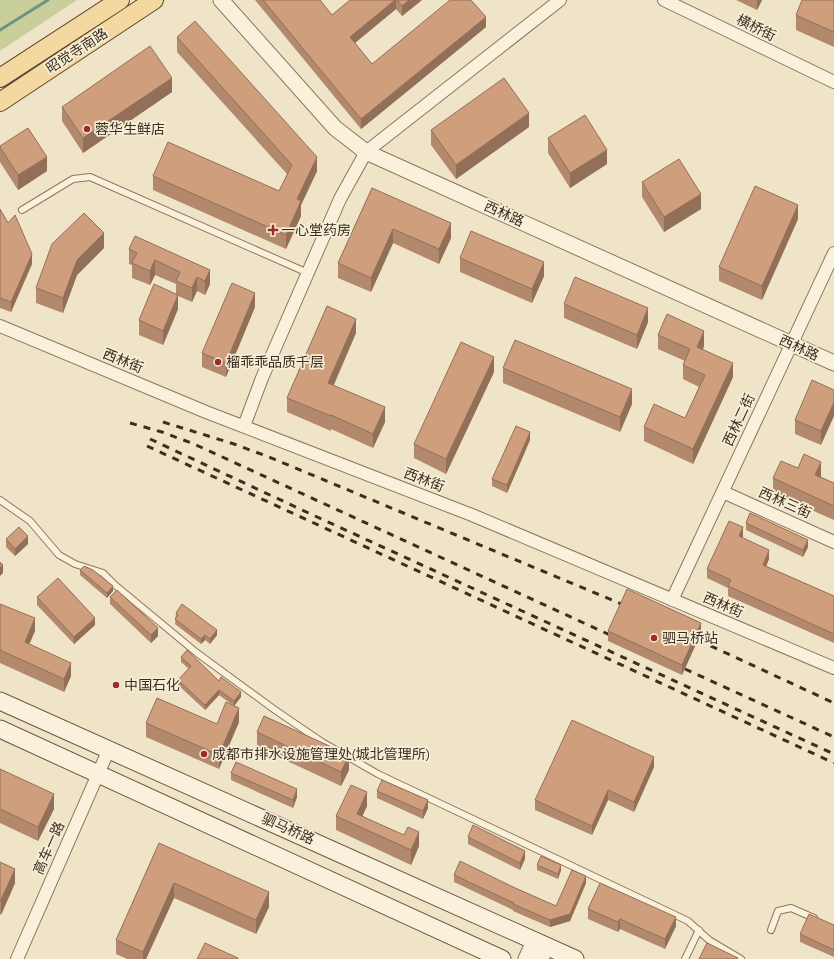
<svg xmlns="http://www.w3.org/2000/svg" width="834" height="959" viewBox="0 0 834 959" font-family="'Zilla Slab','Noto Sans SC',serif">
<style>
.green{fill:#c9cf9b}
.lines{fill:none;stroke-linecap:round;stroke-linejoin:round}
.stream{stroke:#6f938a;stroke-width:3}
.service-casing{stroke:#8d765c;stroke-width:8}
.minor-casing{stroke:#8d765c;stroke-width:14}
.tertiary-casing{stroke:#8d765c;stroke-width:17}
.secondary-casing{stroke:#6f573f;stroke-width:19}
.primary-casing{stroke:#5b4430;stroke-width:20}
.service{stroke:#faf1dc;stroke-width:6}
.minor{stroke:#faf1dc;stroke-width:12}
.tertiary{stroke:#faf1dc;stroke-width:15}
.secondary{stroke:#faf1dc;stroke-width:17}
.primary{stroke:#f3d9a0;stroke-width:18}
.rail{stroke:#3d2e20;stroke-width:3;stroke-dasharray:7 7;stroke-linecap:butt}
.wall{fill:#b2896c}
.shaded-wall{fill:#916f58}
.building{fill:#cf9f7d;stroke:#916f58}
.poi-dot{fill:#9e2a2b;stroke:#f7eed8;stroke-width:1.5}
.labels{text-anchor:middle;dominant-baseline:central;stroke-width:3.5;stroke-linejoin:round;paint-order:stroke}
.street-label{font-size:14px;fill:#3d2e20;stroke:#f7eed8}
.poi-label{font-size:14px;fill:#3d2e20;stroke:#f7eed8;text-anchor:start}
</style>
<rect width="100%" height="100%" fill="#f0e4c8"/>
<path class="green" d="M0 0H77L0 51Z"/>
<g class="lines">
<path class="stream" d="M0 30 48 0"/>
<g class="service-casing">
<path id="service" d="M22 210 73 179 90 177 308 273
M0 500 30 521 59 555 75 564 103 573 115 585 197 653 275 710 322 742 378 774 688 921 709 940 741 959
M771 930 778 911 791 908 814 918
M685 959 699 930"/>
</g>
<g class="minor-casing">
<path id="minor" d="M664 0 834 82
M0 326 206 412 472 515 834 668
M244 426 262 378 340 199 366 152 560 0
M723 492 834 542
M672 600 834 253
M17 959 109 749"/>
</g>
<g class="tertiary-casing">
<path id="tertiary" d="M221 0 335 128 366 152 834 363
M526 959 534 941
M541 959 546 946"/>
</g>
<g class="secondary-casing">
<path id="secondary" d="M0 701 575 959
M0 729 502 959"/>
</g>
<g class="primary-casing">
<path id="primary" d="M0 78 120 0
M0 102 154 0"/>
</g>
<use href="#service" class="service"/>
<use href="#minor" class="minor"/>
<use href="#tertiary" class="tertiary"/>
<use href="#secondary" class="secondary"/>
<use href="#primary" class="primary"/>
<path class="rail" d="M163 422 234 444 269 457 624 605
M130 423 162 432 194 444 610 635
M150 439 315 516 834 754
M147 446 834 763
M698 640 834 703
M685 669 834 737"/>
</g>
<path class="wall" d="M255 0H320L332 15 350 0H422L402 16 396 9 355 43 372 64 486 27 361 129Z
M736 0H762L757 10Z
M834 0V47L796 30V15Z
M177 37 317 171 301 205V216L286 249 153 190V176L279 191 287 174 177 52Z
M172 92 83 153 62 121V107Z
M529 127 456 179 431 145V130Z
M548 138 607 164 570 188 548 153Z
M0 146 47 171 18 190 0 162Z
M642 182 701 209 664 232 642 197Z
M372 188 451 238 439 264 393 243 371 292 338 278V263Z
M0 209 32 264 11 312 0 308Z
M798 219 762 300 719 281V267Z
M104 248 77 275 63 313 36 303V288Z
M129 249 210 270V284L205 295 197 291 192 302 178 296V309L163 345 139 335V320L176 294V284L155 275 150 285 132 278V265L129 264Z
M460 258 544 276 532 303 460 272Z
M564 304 648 322 637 349 564 318Z
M255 307 226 377 202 367V353Z
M356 333 334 385 385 422 373 448 331 429V431L287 412V398Z
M658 335 704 346 703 349 733 377 693 464 644 441V427L685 418 699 387 683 379V365L685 361 658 349Z
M503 368 632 404 620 432 503 383Z
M494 372 446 474 414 458V444Z
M834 390 821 445 795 434V420Z
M530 440 507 493 492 486V479Z
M798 468 821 476V477L834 483V520L773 493V478Z
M746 523 808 547 803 557 746 530Z
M743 537 742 538 769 559 766 566 834 596V643L728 596V588L707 578V569Z
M6 539 28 544 15 556 6 547Z
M80 570 113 591 107 598 80 575Z
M37 597 95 625 74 644 37 605Z
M110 597 158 636 151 643 110 604Z
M0 604 35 631 29 644 71 676 64 692 0 663Z
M176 613 217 635 210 644 205 640 201 644 175 624Z
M608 631 701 633 682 675 608 641Z
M181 657 219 681 241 697 234 706 239 722 219 769 146 737V723L217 724 234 706 219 695 205 710 178 685V680L189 669 181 662Z
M257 732 349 770 341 786 257 747Z
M654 767 634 812 608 800 592 835 535 810V800Z
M0 769 54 809 38 841 0 823Z
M231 773 297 797 293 808 231 780Z
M377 791 428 808 423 819 377 798Z
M367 806 362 816 419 846 411 865 336 830V816Z
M468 837 525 859 520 870 468 844Z
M159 843 269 907 256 934 174 898 146 959H127L116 954V940Z
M0 862 15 883 1 915 0 914Z
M537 865 561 870 558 879 537 870Z
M454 875 513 887 556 906 586 883 570 921 550 927 513 911V910L454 882Z
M588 909 676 926 665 949 620 929 618 932 588 919Z
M834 925V957L800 942V934Z"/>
<path class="shaded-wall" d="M395 0H396V9L350 47V37Z
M409 0H422L402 16V6Z
M757 0H762L757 10Z
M486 17V27L361 129V119Z
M172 78V92L83 153V138Z
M529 113V127L456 179V165Z
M607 150V164L570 188V173Z
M47 157V171L18 190V175Z
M317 157V171L301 205V216L286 249V235L297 199Z
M701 194V209L664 232V217Z
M798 205V219L762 300V286Z
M451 223V238L439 264V249Z
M393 229V243L371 292V278Z
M104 233V248L77 275 63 313V298L77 260Z
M32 254V264L11 312V302Z
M155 260V275L150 285V271Z
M544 262V276L532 303V289Z
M210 270V284L205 295V281Z
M197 277V291L192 302V288Z
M255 293V307L226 377V363Z
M178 295V309L163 345V331Z
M648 308V322L637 349V335Z
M356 319V333L328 397V383Z
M704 331V346L697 361V347Z
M494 357V372L446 474V459Z
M733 363V377L693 464V449Z
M632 389V404L620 432V417Z
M834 402V416L821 445V431Z
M385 407V422L373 448V434Z
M530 432V440L507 493V485Z
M821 462V476L815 489V475Z
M743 527V537L739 545V536Z
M28 536V544L15 556V549Z
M808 540V547L803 557V550Z
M769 550V559L763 574V565Z
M3 565V573L0 576V568Z
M113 586V591L107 598V593Z
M35 618V631L25 654V642Z
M95 618V625L74 644V637Z
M701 623V633L682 675V665Z
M158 628V636L151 643V635Z
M217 630V635L210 644V639Z
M205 635V640L201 644V639Z
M71 663V676L64 692V679Z
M219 690V695L205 710V705Z
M241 692V697L234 706V701Z
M239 708V722L219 769V755Z
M349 755V770L341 786V772Z
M654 757V767L634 812V802Z
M297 789V797L293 808V800Z
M608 790V800L592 835V826Z
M367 792V806L358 826 357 814Z
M54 794V809L38 841V827Z
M428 800V808L423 819V811Z
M419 832V846L411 865V850Z
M525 851V859L520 870V863Z
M561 865V870L558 879V874Z
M15 869V883L1 915V900Z
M586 876V883L570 921 550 927V920Z
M174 883V898L146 959H143V952Z
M269 892V907L256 934V920Z
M676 917V926L665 949V939Z
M620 919V929L618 932V922Z"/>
<path class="building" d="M263 0H320L332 15 350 0H395L350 37 372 64 450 0H471L486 17 361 119Z
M397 0H409L402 6Z
M802 0H834V32L796 15Z
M195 21 317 157 297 199 301 201 286 235 153 176 168 142 279 191 292 165 177 37Z
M150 46 172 78 83 138 62 107Z
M504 78 529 113 456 165 431 130Z
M585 115 607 150 570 173 548 138Z
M28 128 47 157 18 175 0 147V146Z
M679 159 701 194 664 217 642 182Z
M755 186 798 205 762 286 719 267Z
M372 188 451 223 439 249 393 229 371 278 338 263Z
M0 209 8 223 15 215 32 254 11 302 0 298Z
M84 213 104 233 77 260 63 298 36 288 52 244Z
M471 231 544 262 532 289 460 258Z
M135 236 210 270 205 281 197 277 192 288 176 281 180 272 155 260 150 271 132 263 137 253 129 249Z
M575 277 648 308 637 335 564 304Z
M232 283 255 293 226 363 202 353Z
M154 284 178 295 163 331 139 320Z
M327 306 356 319 328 383 385 407 373 434 331 415V416L287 398Z
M667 314 704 331 697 347 733 363 693 449 644 427 654 404 685 418 705 375 683 365 690 349 658 335Z
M515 340 632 389 620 417 503 368Z
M461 342 494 357 446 459 414 444Z
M812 380 834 390V402L821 431 795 420Z
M516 426 530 432 507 485 492 479Z
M804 454 821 462 815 475 834 483V506L773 478 781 461 798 468Z
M750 513 808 540 803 550 746 523Z
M729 521 743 527 739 536 769 550 763 565 834 596V634L728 586 731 580 707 569Z
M19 527 28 536 15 549 6 539Z
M0 562 3 565 0 568Z
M84 566 93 570 113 586 107 593 80 570Z
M58 578 95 618 74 637 37 597Z
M627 589 701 623 682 665 608 631Z
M117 590 158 628 151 635 110 597Z
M0 604 35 618 25 642 71 663 64 679 0 650Z
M182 604 217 630 210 639 205 635 201 639 175 619 178 615 176 613Z
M187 650 219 681 221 677 241 692 234 701 219 690 205 705 178 680 191 666 181 657Z
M157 698 217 724 226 702 239 708 219 755 146 723Z
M264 716 349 755 341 772 257 732Z
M572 720 654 757 634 802 608 790 592 826 535 800Z
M236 762 297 789 293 800 231 773Z
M0 769 54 794 38 827 0 809Z
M382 780 428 800 423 811 377 791Z
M351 785 367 792 357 814 404 835 408 827 419 832 411 850 336 816Z
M473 825 525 851 520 863 468 837Z
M159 843 269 892 256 920 174 883 143 952 116 940Z
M541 856 561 865 558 874 537 865Z
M460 861 513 887 556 906 572 870 586 876 570 914 550 920 513 904 514 903 454 875Z
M0 862 15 869 1 900H0Z
M600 883 676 917 665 939 620 919 618 922 588 909Z
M809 914 834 925V950L800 934Z
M205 943 238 958V959H197Z
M707 943 738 958 737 959H699Z"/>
<g class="poi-dot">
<circle cx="87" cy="129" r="4"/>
<path d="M271 224h4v4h4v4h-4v4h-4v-4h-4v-4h4z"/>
<circle cx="218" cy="362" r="4"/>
<circle cx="654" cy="638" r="4"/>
<circle cx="116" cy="685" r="4"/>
<circle cx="204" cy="754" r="4"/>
</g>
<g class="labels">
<g class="street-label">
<text transform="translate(756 28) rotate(26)">横桥街</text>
<text transform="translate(77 51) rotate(-33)">昭觉寺南路</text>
<text transform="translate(504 214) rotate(24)">西林路</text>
<text transform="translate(799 348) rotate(24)">西林路</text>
<text transform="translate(123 361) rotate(22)">西林街</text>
<text transform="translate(739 420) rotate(-65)">西林二街</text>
<text transform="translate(424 480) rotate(21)">西林街</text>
<text transform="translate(785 503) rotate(24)">西林三街</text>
<text transform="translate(723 605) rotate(23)">西林街</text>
<text transform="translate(288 829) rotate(24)">驷马桥路</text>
<text transform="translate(49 848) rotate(-66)">高车一路</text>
</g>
<g class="poi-label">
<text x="95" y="129">蓉华生鲜店</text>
<text x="281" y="230">一心堂药房</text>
<text x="226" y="362">榴乖乖品质千层</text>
<text x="662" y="638">驷马桥站</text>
<text x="124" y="685">中国石化</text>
<text x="212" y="754">成都市排水设施管理处(城北管理所)</text>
</g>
</g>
</svg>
